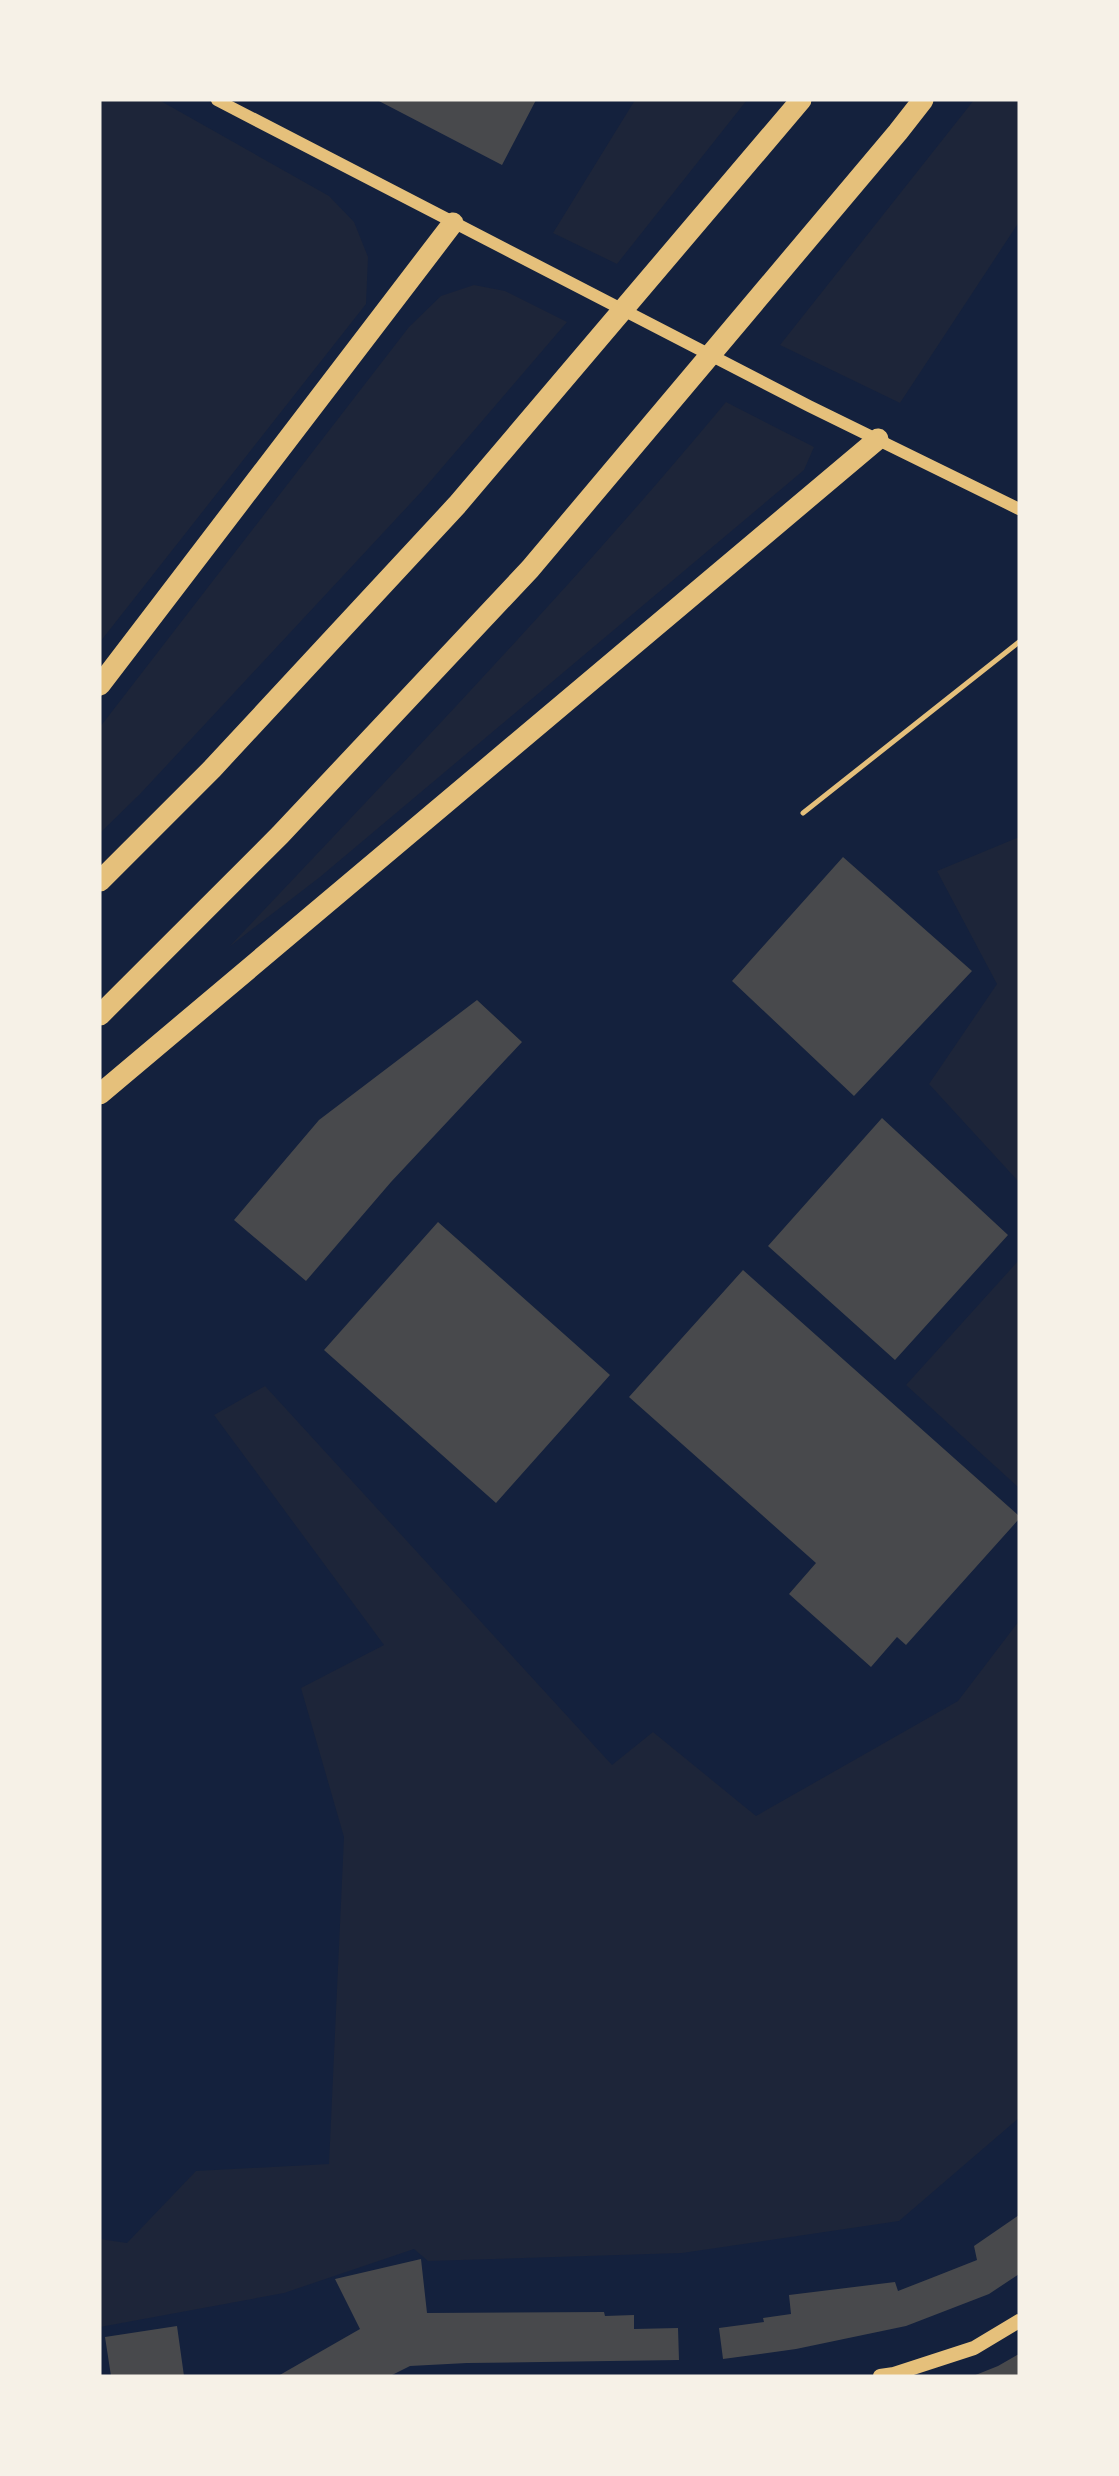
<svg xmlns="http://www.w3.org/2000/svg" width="1119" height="2476" viewBox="0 0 1119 2476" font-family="'PT Sans',sans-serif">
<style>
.green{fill:#1d2539}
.building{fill:#48494c}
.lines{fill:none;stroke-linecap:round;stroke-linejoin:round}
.service{stroke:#e5c07b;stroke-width:5}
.tertiary{stroke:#e5c07b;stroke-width:12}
.secondary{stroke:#e5c07b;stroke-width:14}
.motorway{stroke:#e5c07b;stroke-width:21}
</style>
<rect width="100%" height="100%" fill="#14213d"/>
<path class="green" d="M100 100H159L329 196 354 222 368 257 366 304 100 642Z
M635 100H747L617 264 553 233Z
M974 100H1019V222L900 403 780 345Z
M474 285 505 291 567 322 422 491 140 794 100 833V727L409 327 441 296Z
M726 402 814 447 804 470 320 877 229 947C398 768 569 591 726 402Z
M1019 837V1182L929 1084 997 984 937 871Z
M1019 1260V1488L906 1385Z
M265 1386 612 1765 653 1732 756 1816 958 1701 1019 1621V2118L899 2221 682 2253 428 2261 414 2249 284 2293 100 2327V2239L127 2243 196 2171 329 2164 344 1837 301 1688 384 1645 214 1415Z"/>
<path class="building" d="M377 100H536L502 165Z
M843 857 972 971 854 1096 732 981Z
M477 1000 522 1042 391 1182 306 1281 234 1220 319 1120Z
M882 1118 1008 1235 895 1360 768 1246Z
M438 1222 610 1375 496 1503 324 1350Z
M743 1270 1019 1516V1519L906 1645 897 1637 871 1667 789 1594 816 1563 629 1397Z
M1019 2215V2274L989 2294 906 2326 796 2349 723 2359 719 2328 764 2322 763 2318 791 2314 789 2295 895 2282 898 2291 939 2275 977 2260 974 2246Z
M421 2259 427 2313 604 2312 605 2316 634 2315V2329L678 2328 679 2360 467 2363 410 2366 390 2376H278L360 2329 335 2279Z
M177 2326 184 2376H111L105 2337Z
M1019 2354V2376H973L998 2366Z"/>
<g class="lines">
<path class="service" d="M803 813 1019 642"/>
<path class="tertiary" d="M217 100 809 406 1019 509"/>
<path class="secondary" d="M880 2376 894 2374 974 2348 1019 2321"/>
<path class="motorway" d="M100 685 453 223
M100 881 212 769 457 505 801 100
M100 1015 280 835 530 569 898 132 923 100
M100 1094 878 439"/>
</g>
<rect width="1119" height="2476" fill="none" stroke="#f6f1e7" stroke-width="203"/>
</svg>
